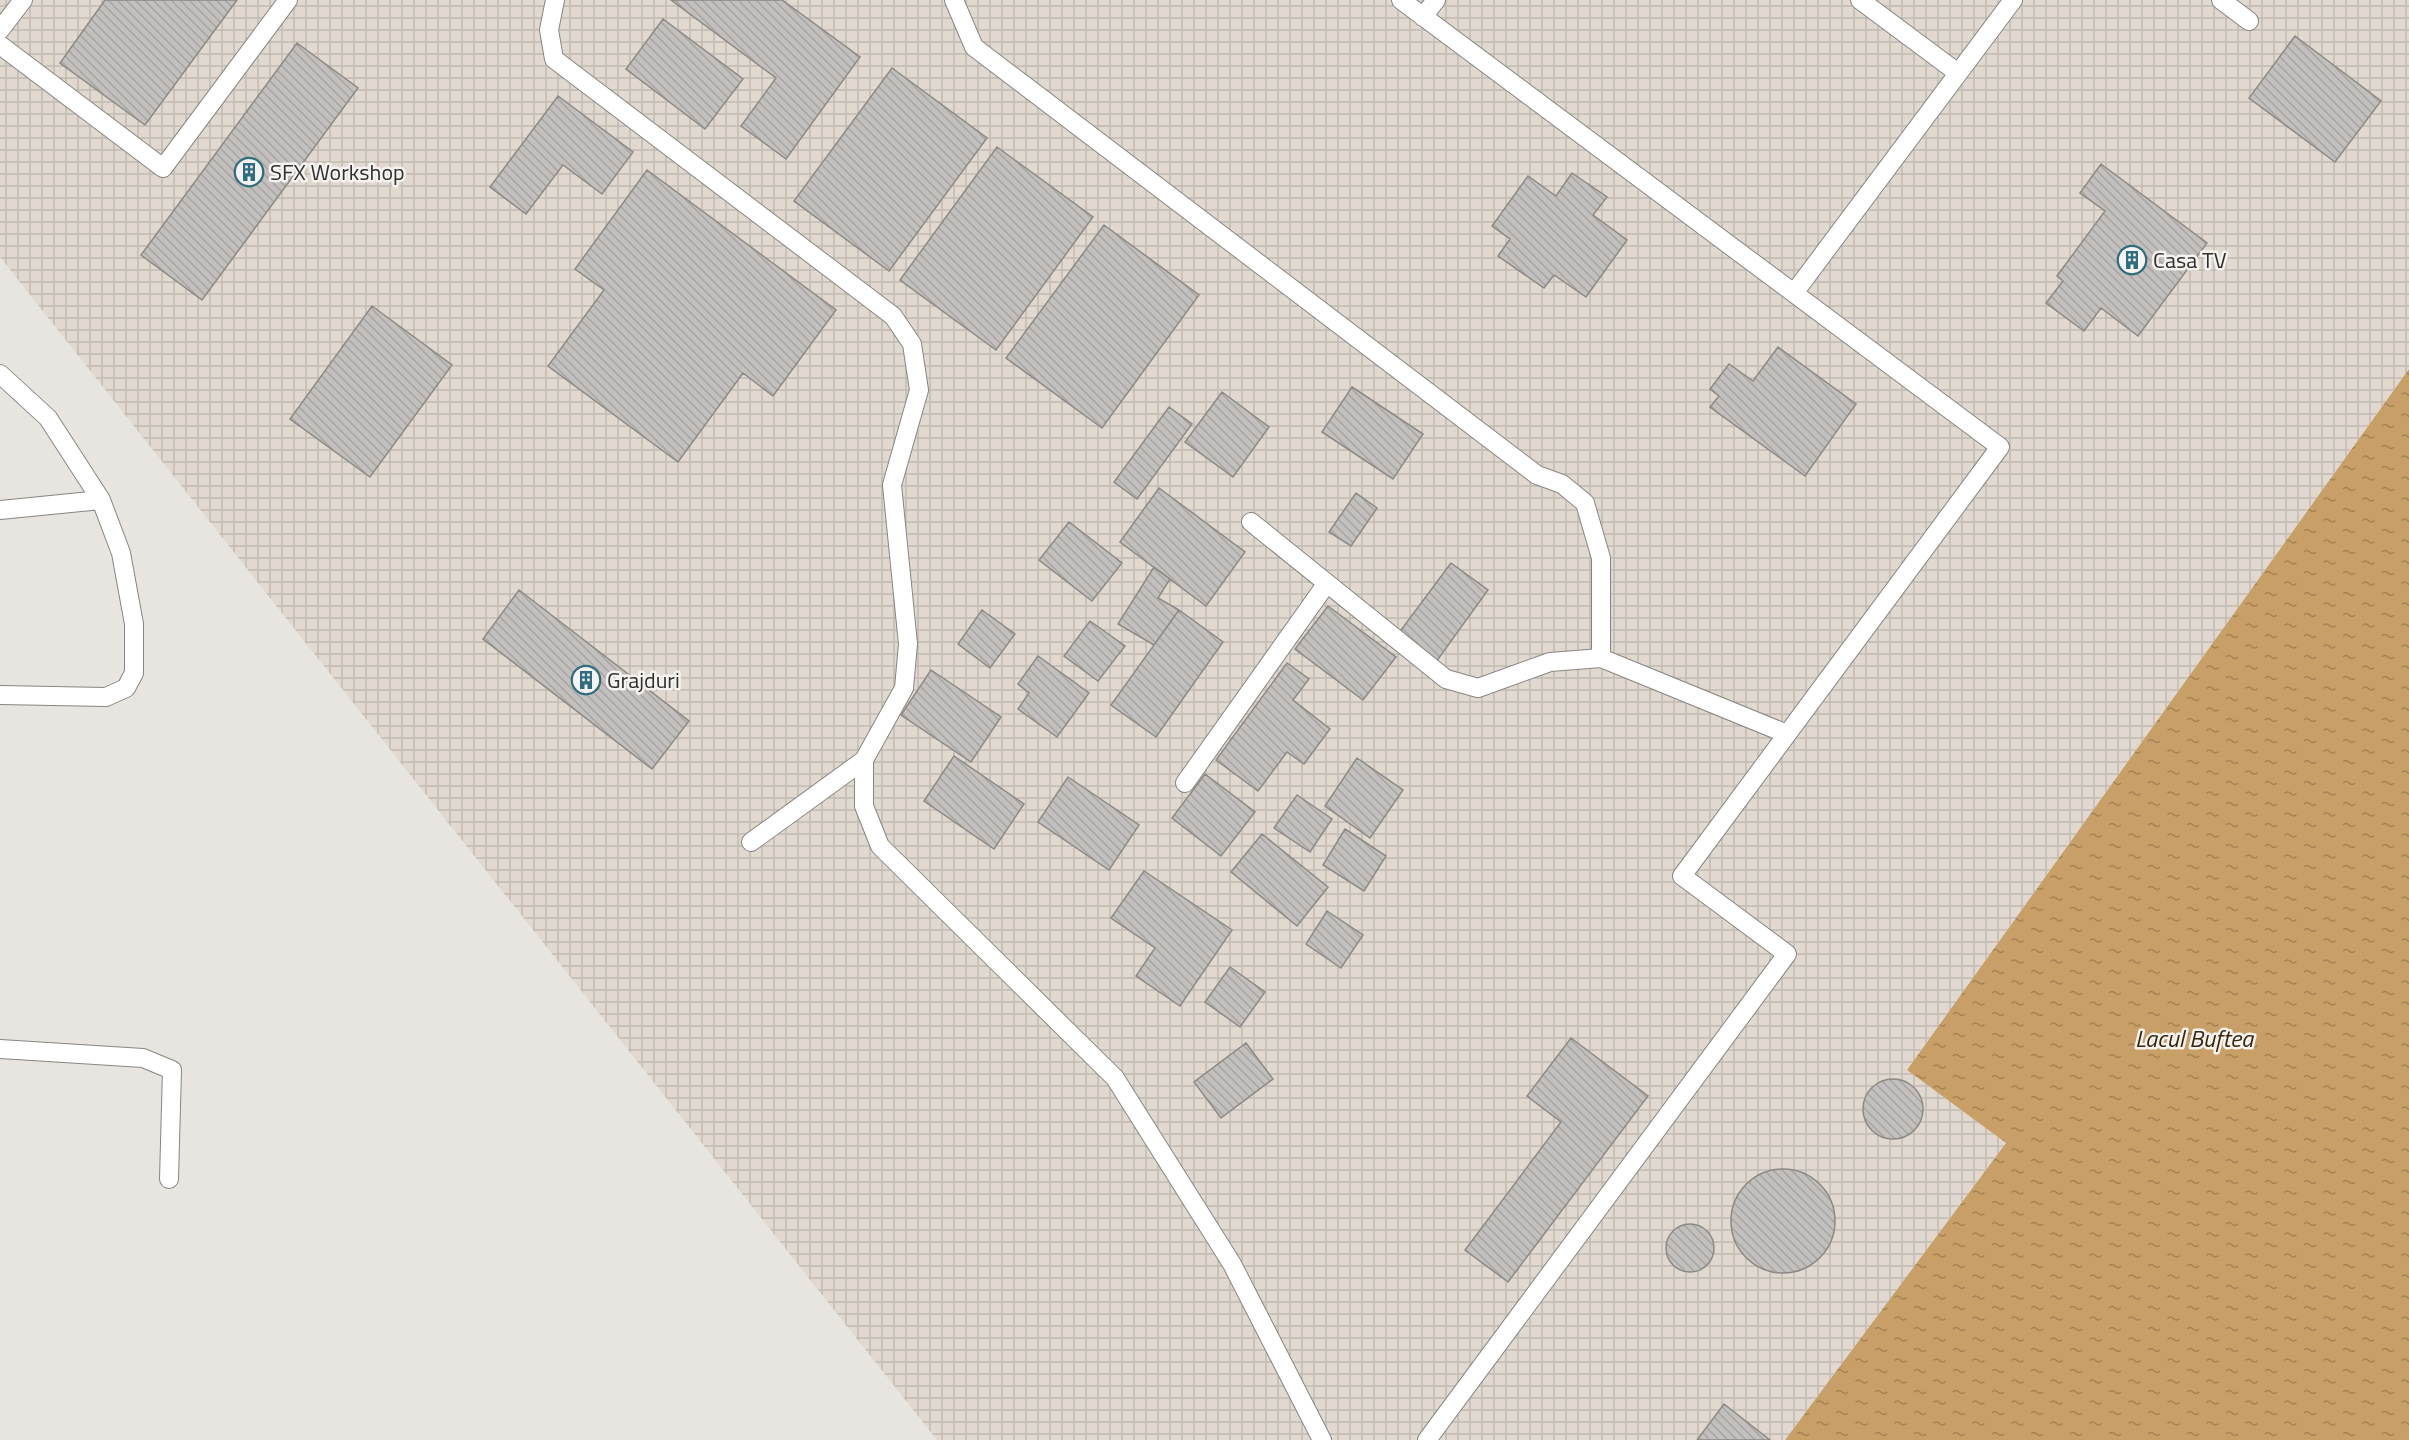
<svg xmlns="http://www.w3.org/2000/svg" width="2409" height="1440" viewBox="0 0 2409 1440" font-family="'Titillium Web',sans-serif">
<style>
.industrial{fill:url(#industrial-grid)}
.water{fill:url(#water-ripples)}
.building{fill:url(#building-back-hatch);stroke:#8c8986;stroke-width:1.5}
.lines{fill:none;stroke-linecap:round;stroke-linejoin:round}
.service-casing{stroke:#888582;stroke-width:20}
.service{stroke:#fff;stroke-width:18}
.labels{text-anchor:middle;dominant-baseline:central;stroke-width:5;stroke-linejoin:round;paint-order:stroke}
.poi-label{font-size:22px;fill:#302f2d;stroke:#f5f2ef;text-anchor:start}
.water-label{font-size:24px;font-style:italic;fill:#38260d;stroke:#f5f2ef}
</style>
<defs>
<pattern id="industrial-grid" width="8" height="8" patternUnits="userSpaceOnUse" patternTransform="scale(1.5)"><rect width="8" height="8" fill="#e1d9d0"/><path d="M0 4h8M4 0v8" fill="none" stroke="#c1bbb3"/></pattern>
<pattern id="water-ripples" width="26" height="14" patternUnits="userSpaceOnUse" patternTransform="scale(1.5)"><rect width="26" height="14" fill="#c89f66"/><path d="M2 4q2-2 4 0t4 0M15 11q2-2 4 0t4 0" fill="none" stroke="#a38254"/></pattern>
<pattern id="building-back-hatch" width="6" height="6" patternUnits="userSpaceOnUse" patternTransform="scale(1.5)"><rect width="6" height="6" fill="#c2bfbc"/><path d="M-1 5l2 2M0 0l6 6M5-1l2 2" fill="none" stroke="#a7a4a2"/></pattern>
</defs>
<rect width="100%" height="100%" fill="#e8e5e1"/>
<path class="industrial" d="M0 0H2409V369L1907 1070 2006 1143 1785 1440H937L0 257Z"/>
<path class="water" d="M2409 369V1440H1785L2006 1143 1907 1070Z"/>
<path class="building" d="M105 0H237L145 125 60 63Z
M671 0H782L860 57 786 159 741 126 776 78Z
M663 19 743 79 705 129 626 69Z
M2295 36 2381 101 2335 162 2249 98Z
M297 43 358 88 202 300 141 255Z
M892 68 987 138 889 271 794 201Z
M558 96 633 152 602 194 563 165 526 214 490 187Z
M997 147 1093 217 996 350 900 280Z
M2101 164 2207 243 2138 336 2101 308 2084 331 2046 303 2063 281 2057 276 2105 211 2080 193Z
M647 170 836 310 773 396 743 373 678 462 548 366 604 290 575 269Z
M1572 173 1607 197 1593 215 1627 240 1586 297 1554 275 1544 288 1498 256 1510 239 1492 226 1528 176 1556 196Z
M1104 225 1199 295 1102 428 1006 358Z
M372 306 452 365 370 477 290 419Z
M1778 347 1856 404 1805 476 1710 407 1719 396 1710 389 1729 364 1753 381Z
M1352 387 1423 434 1393 479 1322 432Z
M1222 392 1269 427 1233 477 1185 442Z
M1169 407 1192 424 1137 499 1114 482Z
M1159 488 1245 552 1206 606 1120 542Z
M1356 493 1377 508 1351 546 1329 532Z
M1069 522 1122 563 1092 601 1039 560Z
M1451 563 1488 590 1436 662 1398 634Z
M1154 567 1170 579 1158 598 1179 610 1154 645 1118 624Z
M519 590 689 721 652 769 483 639Z
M1328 606 1396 657 1363 700 1295 649Z
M982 610 1015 634 990 668 958 644Z
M1179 610 1223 642 1156 737 1111 705Z
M1090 621 1125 646 1098 681 1064 656Z
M1038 656 1089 693 1057 737 1018 709 1029 693 1018 684Z
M1287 663 1309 679 1293 700 1330 729 1304 764 1287 752 1258 791 1216 760Z
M931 670 1001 717 971 762 901 715Z
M954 756 1024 804 994 849 924 801Z
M1357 758 1403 790 1370 838 1325 806Z
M1205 774 1255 812 1221 856 1172 818Z
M1068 777 1139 825 1109 870 1038 822Z
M1297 795 1332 819 1310 852 1274 828Z
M1345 829 1386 856 1364 891 1323 865Z
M1262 834 1328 887 1297 926 1231 872Z
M1144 871 1232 930 1180 1006 1136 976 1155 948 1111 918Z
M1327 911 1363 935 1341 968 1306 944Z
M1230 967 1265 992 1240 1027 1205 1002Z
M1571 1038 1648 1096 1508 1282 1465 1250 1561 1122 1527 1096Z
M1246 1043 1273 1079 1221 1118 1194 1082Z
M1863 1109a30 30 0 1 1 60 0a30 30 0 1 1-60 0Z
M1731 1221a52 52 0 1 1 104 0a52 52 0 1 1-104 0Z
M1666 1248a24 24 0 1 1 48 0a24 24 0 1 1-48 0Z
M1724 1404 1770 1440H1697Z"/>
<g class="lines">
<g class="service-casing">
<path id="service" d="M555 0 549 30 554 59 893 316 912 344 919 390 892 485 908 644 904 688 864 760 751 842
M954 0 974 47 1537 475 1562 484 1585 503 1601 558V658
M1401 0 2000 447 1682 876 1787 954 1427 1440
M1860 0 1958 73
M2221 0 2249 21
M1423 17 1436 0
M0 30 23 0
M0 45 163 168 288 0
M1794 293 2013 0
M0 374 48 418 101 500 121 553 134 624V673L126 688 106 697 0 695
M0 510 101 500
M1251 522 1446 679 1478 688 1550 662 1601 658 1787 734
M864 760V806L880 846 1115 1078 1232 1264 1322 1440
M1185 783 1327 583
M0 1049 143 1058 172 1070 169 1179"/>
</g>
<use href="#service" class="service"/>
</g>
<defs>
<g id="building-ring" transform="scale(1.5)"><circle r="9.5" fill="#f5f2ef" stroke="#2d6c81" stroke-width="1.5"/><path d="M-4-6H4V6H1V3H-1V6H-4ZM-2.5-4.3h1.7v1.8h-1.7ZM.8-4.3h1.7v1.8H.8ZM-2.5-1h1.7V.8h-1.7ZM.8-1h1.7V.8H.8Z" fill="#2d6c81"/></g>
</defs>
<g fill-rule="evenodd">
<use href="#building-ring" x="249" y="172"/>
<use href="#building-ring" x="2132" y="260"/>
<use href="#building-ring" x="586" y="680"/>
</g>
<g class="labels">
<g class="poi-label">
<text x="270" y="172">SFX Workshop</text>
<text x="2153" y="260">Casa TV</text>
<text x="607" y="680">Grajduri</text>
</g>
<g class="water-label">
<text x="2194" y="1038">Lacul Buftea</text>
</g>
</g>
</svg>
